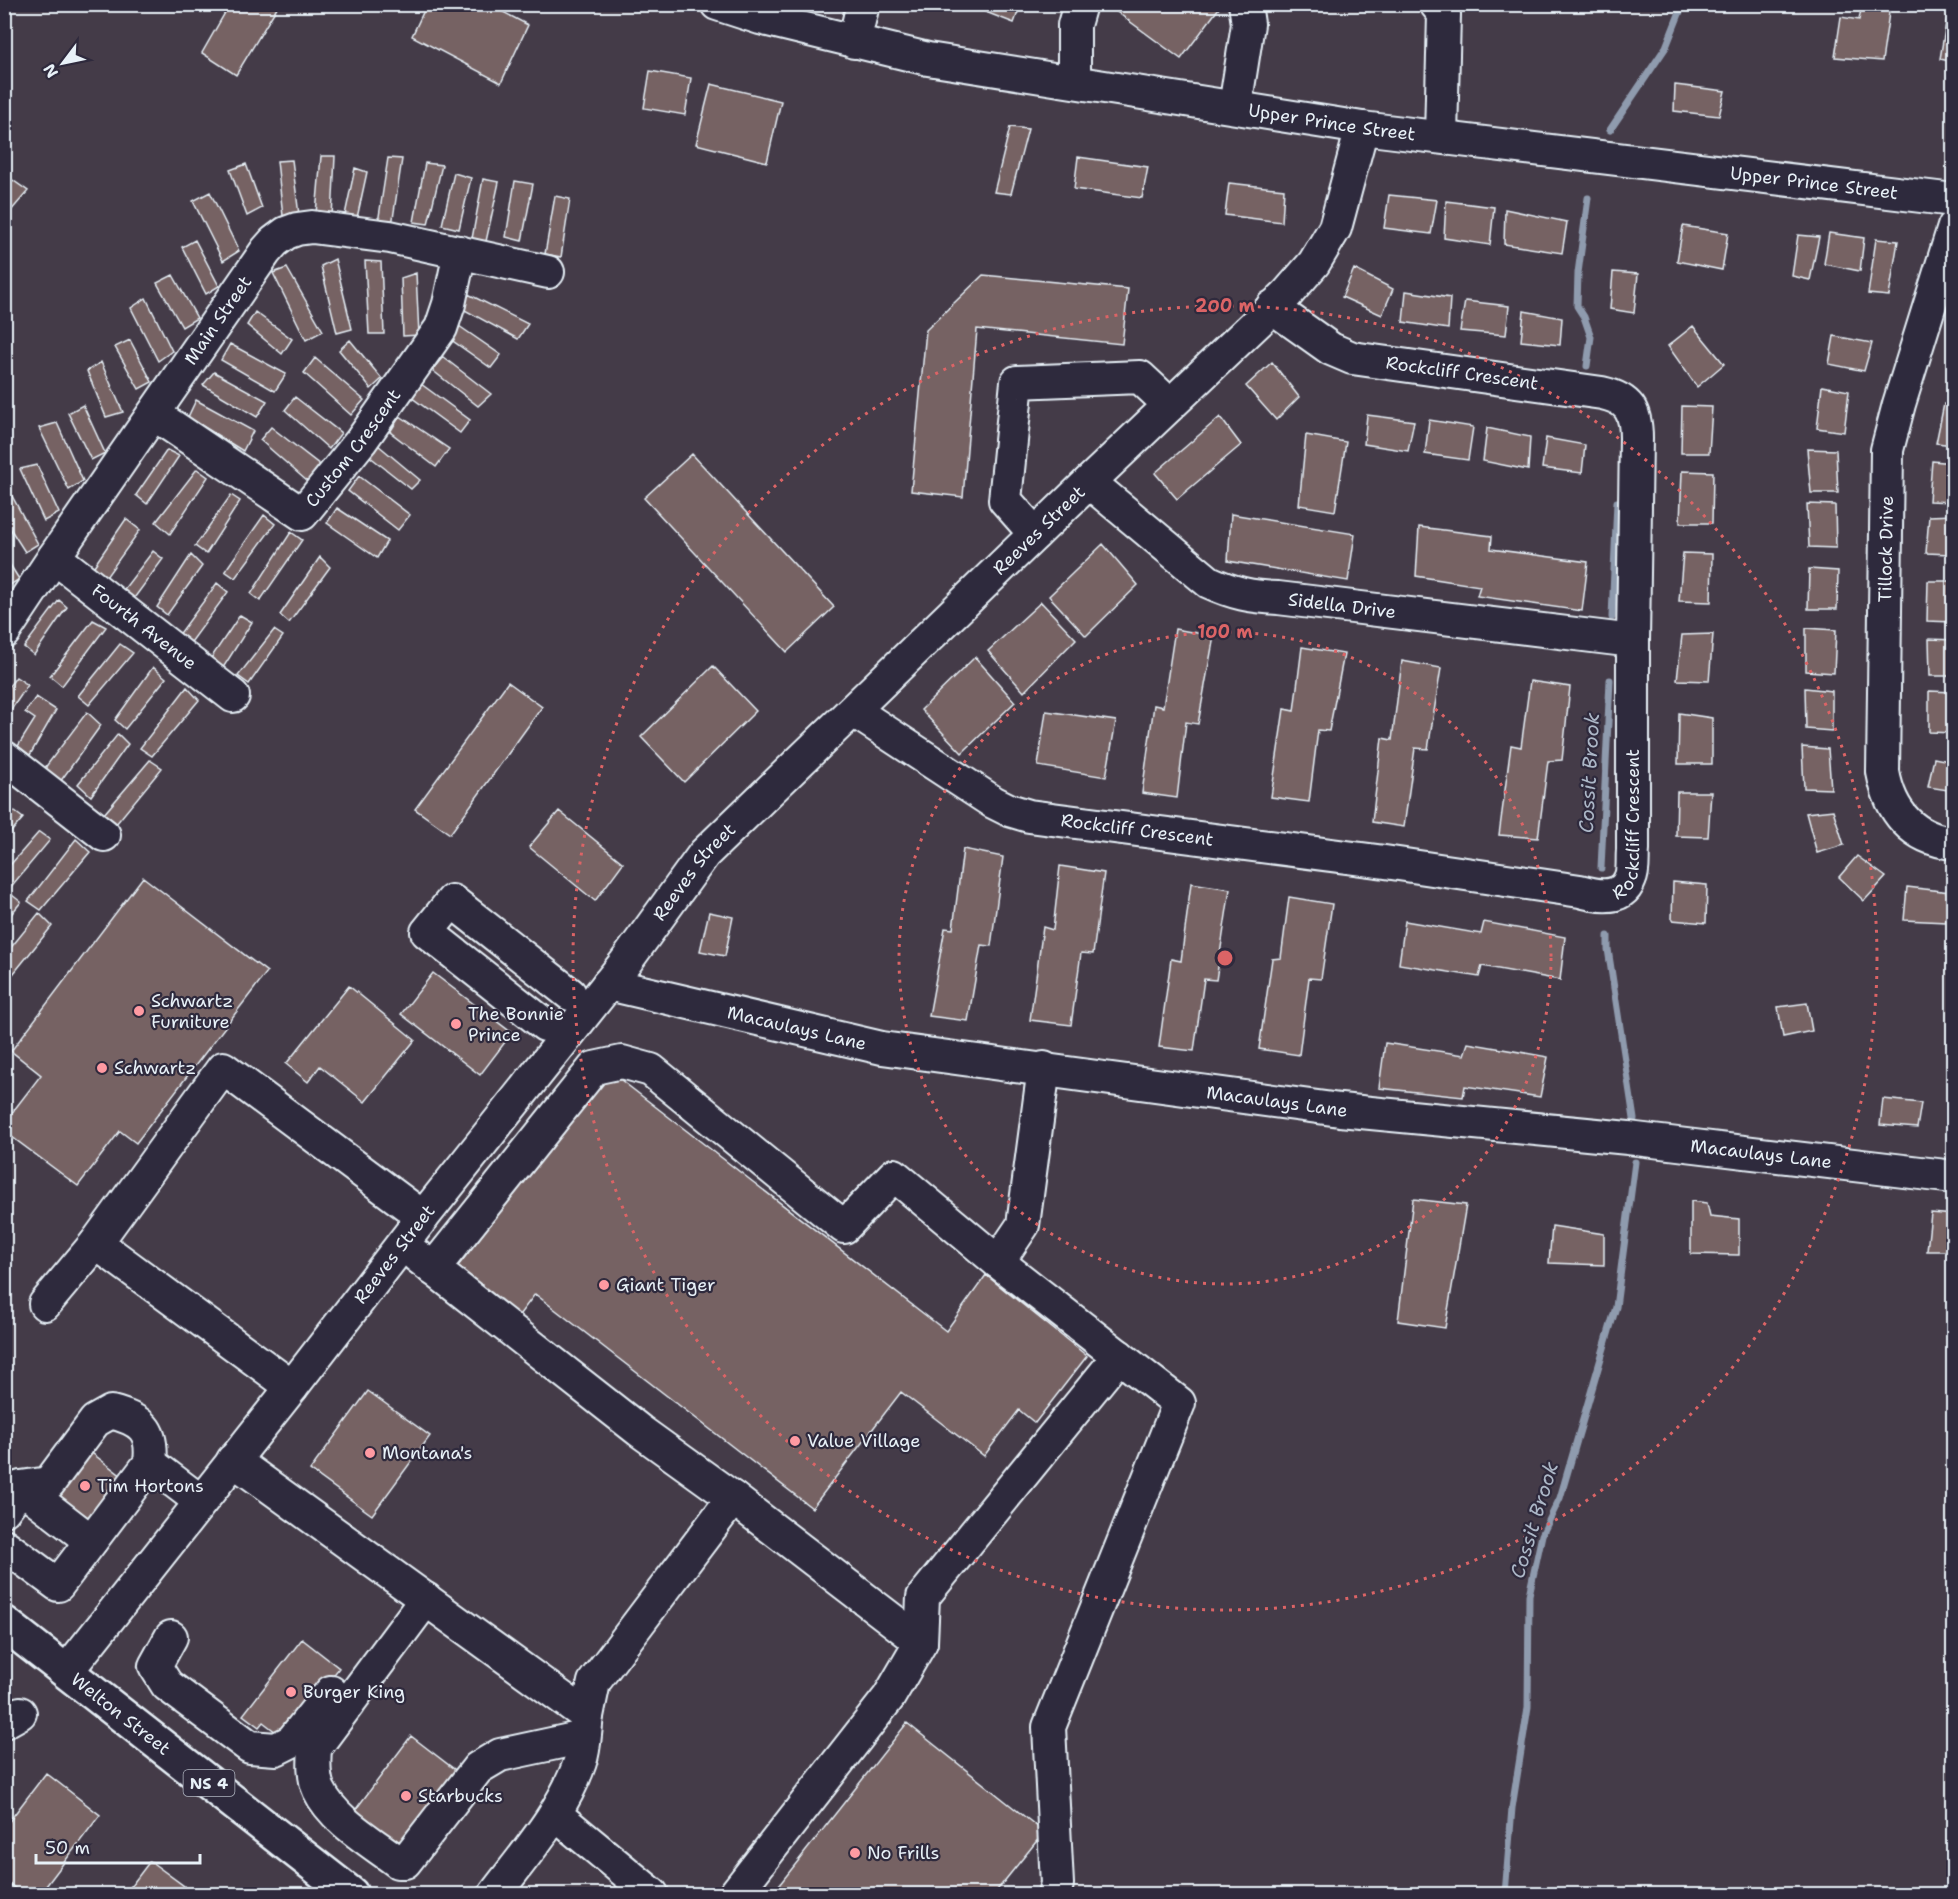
<svg xmlns="http://www.w3.org/2000/svg" width="1958" height="1899" viewBox="0 0 1958 1899" font-family="'Shantell Sans',sans-serif">
<style>
.lines{fill:none;stroke-linecap:round;stroke-linejoin:round}
.stream{stroke:#8f9bae;stroke-width:7}
.building{fill:#766263;stroke:#e8f1f8;stroke-width:1.5}
.minor-casing{stroke:#e8f1f8;stroke-width:36}
.major-casing{stroke:#e8f1f8;stroke-width:38}
.minor{stroke:#2f2a3d;stroke-width:32}
.major{stroke:#2f2a3d;stroke-width:33}
.ring{fill:none;stroke:#db6466;stroke-width:3;stroke-dasharray:3 6}
.poi-dot{fill:#ff9aa2;stroke:#2f2a3d;stroke-width:2}
.labels{text-anchor:middle;dominant-baseline:central;stroke-width:4.5;stroke-linejoin:round;paint-order:stroke}
.shield{fill:#2f2a3d;stroke:#b0b5c0;stroke-width:1.5}
.shield-label{font-size:16px;font-weight:bold;fill:#e8f1f8}
.street-label{font-size:18px;fill:#e8f1f8;stroke:#2f2a3d}
.poi-label{font-size:18px;fill:#e8f1f8;stroke:#2f2a3d;text-anchor:start}
.water-label{font-size:20px;font-style:italic;fill:#acb7c7;stroke:#2f2a3d}
.centre{fill:#db6466;stroke:#2f2a3d;stroke-width:3}
.ring-label{font-size:18px;text-anchor:middle;font-weight:bold;fill:#db6466;stroke:#2f2a3d;stroke-width:4.5;stroke-linejoin:round;paint-order:stroke}
</style>
<rect width="100%" height="100%" fill="#443b48"/>
<filter id="ink" filterUnits="userSpaceOnUse"><feTurbulence type="fractalNoise" baseFrequency=".0167" numOctaves="2"/><feDisplacementMap in="SourceGraphic" scale="12" xChannelSelector="R" yChannelSelector="G"/><feConvolveMatrix kernelMatrix="1 2 1 2 8 2 1 2 1" color-interpolation-filters="sRGB"/></filter>
<g filter="url(#ink)">
<g class="lines">
<path class="stream" d="M1610 130 1666 47 1683 4
M1587 366 1591 337 1584 317 1577 306 1578 273 1588 198
M1612 617 1617 502
M1601 868 1610 680
M1608 936V949L1634 1119
M1505 1894 1512 1808 1528 1707 1529 1595 1542 1535 1560 1498 1616 1307 1635 1162"/>
</g>
<path class="building" d="M230 4H279L236 75 202 53Z
M427 4H488L528 25 501 83 412 36Z
M965 4H1021L1014 23Z
M1106 4H1222L1181 59Z
M1862 4 1890 6 1882 61 1835 57 1841 17 1859 20Z
M1947 17 1954 18V62L1940 59Z
M650 71 691 78 685 115 644 108Z
M711 84 781 101 767 162 696 144Z
M1675 85 1725 91 1719 116 1674 111Z
M1010 127 1028 129 1011 194 994 192Z
M321 156H335L332 217 316 214Z
M1078 157 1148 167 1142 198 1074 189Z
M388 158 402 159 392 225 378 223Z
M292 160 299 215 283 216 277 161Z
M425 163 442 165 428 224 414 222Z
M246 164 262 208 247 216 230 170Z
M355 168 367 172 357 218 345 215Z
M454 173 471 178 459 229 442 225Z
M4 174 28 191 4 219Z
M483 179 499 182 485 246 471 244Z
M515 181 533 184 522 241 506 237Z
M1229 183 1284 189 1282 222 1225 215Z
M210 192 239 251 223 261 193 201Z
M1389 195 1437 200 1431 234 1384 228Z
M555 196 570 199 561 257 545 254Z
M1446 201 1494 207 1490 245 1444 238Z
M1505 209 1567 222 1562 253 1504 244Z
M1683 226 1728 233 1722 270 1677 261Z
M1829 233 1864 238 1860 271 1824 264Z
M1798 235 1819 237 1810 280 1792 276Z
M1876 239 1898 241 1889 296 1868 294Z
M195 240 219 286 206 294 182 247Z
M335 259 352 329 337 333 321 266Z
M365 261 381 262 384 334H369Z
M287 268 323 331 306 340 273 273Z
M1354 269 1393 289 1382 315 1342 297Z
M1613 272 1638 274 1634 313 1610 309Z
M416 273 419 335 403 336 401 278Z
M173 275 197 318 182 327 157 283Z
M983 275 1128 289 1122 344 977 329 963 497 911 491 926 330Z
M1406 291 1450 298 1448 329 1403 322Z
M468 294 528 324 518 339 461 308Z
M146 298 172 351 158 361 131 308Z
M1465 301 1509 306 1506 335 1460 331Z
M1524 311 1562 318 1560 345 1521 341Z
M255 312 292 339 282 354 247 325Z
M459 326 501 355 491 368 450 339Z
M1693 326 1724 364 1697 387 1668 346Z
M1834 336 1872 343 1864 371 1829 364Z
M130 340 152 382 139 389 115 347Z
M350 340 382 379 371 389 339 350Z
M230 344 286 374 275 391 221 360Z
M443 357 491 394 478 406 432 370Z
M315 358 364 400 351 415 304 373Z
M101 362 123 412 106 417 87 371Z
M1272 362 1299 397 1276 420 1246 386Z
M214 372 267 401 257 417 203 385Z
M421 384 470 420 460 433 411 397Z
M1822 386 1849 391 1844 432 1817 428Z
M295 397 341 433 329 449 285 410Z
M196 400 253 431 243 451 188 417Z
M1944 404 1954 407V445L1936 443Z
M83 405 105 453 91 460 68 413Z
M1682 406 1712 407 1709 453H1681Z
M1367 415 1414 421 1408 451 1364 444Z
M400 416 449 449 436 467 390 432Z
M1220 417 1241 445 1177 499 1155 473Z
M1429 420 1473 427 1468 460 1425 454Z
M57 423 83 481 69 490 39 428Z
M271 427 320 465 308 482 260 440Z
M1487 428 1530 437 1528 470 1483 461Z
M1306 435 1346 442 1335 511 1299 505Z
M1546 438 1585 445 1582 473 1542 468Z
M378 445 420 480 411 489 369 456Z
M1807 449 1836 450 1838 493H1811Z
M167 450 179 456 147 504 136 495Z
M692 454 834 607 787 652 644 498Z
M1932 461 1954 463V502L1929 501Z
M37 465 59 513 44 521 20 469Z
M197 469 208 477 170 534 156 522Z
M1682 471 1713 472 1712 523H1680Z
M359 476 410 515 398 530 348 491Z
M231 495 240 501 206 554 195 546Z
M12 496 38 544 25 552 4 519V500Z
M1807 504 1835 505 1836 548 1809 547Z
M337 508 387 541 377 558 327 523Z
M1231 514 1355 534 1348 581 1228 561Z
M264 515 275 524 235 578 225 571Z
M1954 515V541L1951 554 1926 553 1929 516Z
M126 519 140 530 104 580 92 569Z
M1419 527 1492 536 1491 549 1588 562 1582 611 1477 596 1480 586 1416 576Z
M291 532 302 540 260 601 251 594Z
M1103 544 1138 585 1086 636 1049 596Z
M153 551 163 559 132 601 121 593Z
M1683 553 1712 554 1711 602 1679 601Z
M4 555 19 579 4 589Z
M191 555 202 566 167 615 157 607Z
M320 557 330 567 289 623 280 615Z
M1809 569 1838 571 1837 609H1808Z
M1928 581H1954V622L1927 621Z
M217 583 228 592 189 645 178 636Z
M59 600 67 607 34 655 24 647Z
M1041 602 1076 639 1024 692 988 651Z
M240 615 252 622 221 671 209 661Z
M93 620 106 627 62 686 50 676Z
M1806 628 1836 630 1834 673 1806 671Z
M1175 629 1214 636 1198 724 1186 722 1177 798 1142 793 1154 705 1163 707Z
M274 630 283 636 249 684 238 676Z
M1713 634 1709 681 1677 680 1682 635Z
M1929 639 1954 640V676H1930Z
M120 644 133 653 89 705 78 696Z
M1302 647 1344 654 1329 731 1318 730 1309 802 1271 797 1284 709 1294 711Z
M975 657 1015 702 962 753 921 710Z
M1402 661 1441 668 1428 749 1415 748 1404 827 1372 822 1382 738 1392 740Z
M713 666 756 711 684 782 641 737Z
M153 667 166 678 125 729 115 720Z
M16 677 28 685 4 720V693Z
M1530 681 1570 687 1562 760 1548 761 1538 838 1499 835 1511 745 1521 747Z
M508 682 542 707 450 834 415 809Z
M187 687 199 700 152 756 140 748Z
M1805 688 1832 691V731L1806 729Z
M1929 691 1954 692V733L1929 732Z
M36 697 56 710 30 755 18 746 35 719 25 712Z
M1046 711 1116 721 1106 777 1038 766Z
M87 712 101 725 60 782 44 769Z
M1679 713 1712 718V764H1678Z
M118 734 128 744 91 796 78 784Z
M1802 747 1828 749 1831 789 1804 788Z
M1934 758 1954 762V791L1928 787Z
M150 760 162 768 116 824 104 814Z
M1677 792H1711L1708 837 1676 836Z
M11 809 23 818 4 840V818Z
M1833 810 1844 845 1817 853 1806 813Z
M559 811 623 863 595 901 529 847Z
M39 832 50 840 9 889 4 885V872Z
M76 839 90 852 41 910 28 901Z
M963 849 1003 857 991 946 981 945 968 1021 929 1016 945 928 953 929Z
M1857 856 1886 877 1864 901 1839 877Z
M1060 866 1104 873 1093 954 1081 953 1071 1025 1030 1020 1043 927 1053 930Z
M143 877 267 972 136 1143 120 1131 78 1186 4 1131V1123L41 1075 11 1051Z
M1673 882 1707 885 1706 923 1672 920Z
M1191 883 1230 889 1216 980 1204 979 1194 1051 1159 1047 1171 959 1181 961Z
M1907 887 1950 892 1946 922 1904 920Z
M12 895 21 902 4 923V904Z
M1289 897 1332 904 1321 979 1309 978 1299 1055 1259 1049 1272 959 1281 958Z
M709 912 733 917 725 956 700 951Z
M39 913 52 926 5 984 4 956Z
M1405 921 1481 934 1484 922 1565 937 1560 980 1482 966 1479 977 1399 964Z
M433 973 512 1033 480 1075 401 1014Z
M349 986 415 1040 365 1102 320 1066 308 1082 286 1064Z
M1807 1003 1812 1031 1783 1037 1778 1007Z
M1385 1043 1464 1055 1468 1043 1548 1057 1540 1097 1465 1086 1463 1097 1379 1088Z
M608 1070 946 1331 986 1275 1087 1356 1035 1423 1019 1410 984 1456 901 1392 812 1508 535 1294 517 1318 455 1270Z
M1883 1099 1921 1103 1917 1128 1880 1125Z
M1413 1199 1466 1205 1445 1328 1398 1321Z
M1691 1201 1707 1203 1710 1216 1739 1219V1255L1691 1254Z
M1931 1213 1954 1215V1251H1927Z
M1552 1226 1604 1234V1265L1549 1263Z
M368 1391 430 1436 372 1515 310 1470Z
M84 1447 123 1477 87 1524 48 1494Z
M302 1639 339 1668 285 1739 263 1722 259 1727 243 1715Z
M907 1723 1044 1832 994 1894H772Z
M411 1736 463 1776 402 1856 350 1817Z
M46 1773 100 1815 40 1894H23L4 1880V1828Z
M150 1861 184 1886 178 1894H125Z"/>
<g class="lines">
<g class="minor-casing">
<g id="minor">
<path id="s1" d="M717 4 760 18 928 59 1362 128 1954 200"/>
<path d="M1436 4 1444 14 1441 137"/>
<path d="M854 42 863 4"/>
<path d="M1074 81V25L1080 4"/>
<path d="M1235 107 1248 24 1245 4"/>
<path d="M1954 227 1899 404 1887 450 1883 772C1890 811 1912 839 1954 843"/>
<path id="s2" d="M154 414 302 514 361 441 441 328 449 304 460 252"/>
<path id="s3" d="M1089 482 1209 582C1233 593 1251 597 1278 598L1633 641"/>
<path d="M1035 534 1005 500 1017 382 1140 377 1170 405"/>
<path id="s4" d="M54 557 233 696"/>
<path id="s5" d="M4 632 54 557 266 251 274 242 286 233 297 229 312 227 390 237 548 272"/>
<path id="s6" d="M854 711 993 802 1009 810 1029 816 1385 862 1580 891C1597 896 1622 901 1630 879 1634 871 1632 859 1633 850V641L1636 438C1636 411 1629 399 1602 393L1352 358 1331 349 1272 307"/>
<path d="M4 757 104 835"/>
<path id="s7" d="M608 984 882 1048 1340 1110 1628 1138 1954 1177"/>
<path d="M545 1025 427 932 452 901 570 994"/>
<path d="M417 1256 640 1431 733 1498 594 1682 587 1716"/>
<path d="M998 1262 1023 1225 1044 1068"/>
<path d="M433 1269 594 1068 622 1062 651 1070 844 1227 894 1175 998 1262 1179 1403 1049 1727 1057 1884 1054 1894"/>
<path d="M45 1304 96 1243"/>
<path d="M292 1387 96 1243 223 1068 423 1217"/>
<path d="M233 1460 587 1716C585 1730 585 1748 580 1762 563 1812 526 1853 495 1894"/>
<path d="M150 1463 200 1501"/>
<path d="M21 1487 91 1541"/>
<path d="M733 1498 921 1642 889 1697 735 1894"/>
<path d="M4 1510 21 1487 49 1483 95 1421 111 1412C141 1420 154 1429 150 1463L58 1585 4 1545"/>
<path d="M426 1599 315 1748C314 1761 313 1777 319 1790 333 1820 372 1842 398 1862H405L478 1768 500 1755 584 1737"/>
<path d="M171 1637 155 1666 167 1685 250 1747 276 1749 292 1741 331 1692"/>
<path d="M921 1642 923 1597 1119 1356"/>
<path id="s8" d="M67 1671 292 1387 423 1217 625 963 704 854 1089 482 1287 294 1314 263 1335 228 1362 128"/>
<path d="M4 1722 20 1713"/>
<path d="M555 1814 652 1894"/>
</g>
</g>
<g class="major-casing">
<g id="major">
<path id="s9" d="M4 1623 351 1894"/>
</g>
</g>
<use href="#minor" class="minor"/>
<use href="#major" class="major"/>
</g>
</g>
<g class="ring">
<circle cx="1225" cy="958" r="326"/>
<circle cx="1225" cy="958" r="652"/>
</g>
<g class="poi-dot">
<circle cx="139" cy="1011" r="6"/>
<circle cx="456" cy="1024" r="6"/>
<circle cx="102" cy="1068" r="6"/>
<circle cx="604" cy="1285" r="6"/>
<circle cx="795" cy="1441" r="6"/>
<circle cx="370" cy="1453" r="6"/>
<circle cx="85" cy="1486" r="6"/>
<circle cx="291" cy="1692" r="6"/>
<circle cx="406" cy="1796" r="6"/>
<circle cx="855" cy="1853" r="6"/>
</g>
<g class="labels">
<rect class="shield" x="183.5" y="1770" width="51" height="26" rx="4.5"/>
<g class="shield-label">
<text x="209" y="1783">NS 4</text>
</g>
<g class="street-label">
<text stroke="none"><textPath href="#s1" startOffset="627">Upper Prince Street</textPath></text>
<text stroke="none"><textPath href="#s1" startOffset="1113">Upper Prince Street</textPath></text>
<text stroke="none"><textPath href="#s5" startOffset="378">Main Street</textPath></text>
<text transform="translate(1462 373) rotate(8)">Rockcliff Crescent</text>
<text stroke="none"><textPath href="#s2" startOffset="262">Custom Crescent</textPath></text>
<text stroke="none"><textPath href="#s8" startOffset="1502">Reeves Street</textPath></text>
<text transform="translate(1886 549) rotate(-89)">Tillock Drive</text>
<text stroke="none"><textPath href="#s3" startOffset="292">Sidella Drive</textPath></text>
<text stroke="none"><textPath href="#s4" startOffset="114">Fourth Avenue</textPath></text>
<text stroke="none"><textPath href="#s6" startOffset="872">Rockcliff Crescent</textPath></text>
<text stroke="none"><textPath href="#s6" startOffset="314">Rockcliff Crescent</textPath></text>
<text stroke="none"><textPath href="#s8" startOffset="1016">Reeves Street</textPath></text>
<text stroke="none"><textPath href="#s7" startOffset="194">Macaulays Lane</textPath></text>
<text stroke="none"><textPath href="#s7" startOffset="680">Macaulays Lane</textPath></text>
<text stroke="none"><textPath href="#s7" startOffset="1167">Macaulays Lane</textPath></text>
<text stroke="none"><textPath href="#s8" startOffset="530">Reeves Street</textPath></text>
<text stroke="none"><textPath href="#s9" startOffset="148">Welton Street</textPath></text>
</g>
<g class="poi-label">
<text x="151" y="1001">Schwartz<tspan x="151" dy="21">Furniture</tspan></text>
<text x="468" y="1014">The Bonnie<tspan x="468" dy="21">Prince</tspan></text>
<text x="114" y="1068">Schwartz</text>
<text x="616" y="1285">Giant Tiger</text>
<text x="807" y="1441">Value Village</text>
<text x="382" y="1453">Montana's</text>
<text x="97" y="1486">Tim Hortons</text>
<text x="303" y="1692">Burger King</text>
<text x="418" y="1796">Starbucks</text>
<text x="867" y="1853">No Frills</text>
</g>
<g class="water-label">
<text transform="translate(1589 773) rotate(-87)">Cossit Brook</text>
<text transform="translate(1534 1520) rotate(-73)">Cossit Brook</text>
</g>
</g>
<circle cx="1225" cy="958" r="9" class="centre"/>
<g class="ring-label">
<text x="1225" y="312">200 m</text>
<text x="1225" y="638">100 m</text>
</g>
<rect width="1958" height="1899" fill="none" stroke="#2f2a3d" stroke-width="24"/>
<rect x="12" y="12" width="1934" height="1875" fill="none" stroke="#e8f1f8" stroke-width="2" filter="url(#ink)"/>
<g transform="translate(63 63) rotate(238)" stroke="#2f2a3d" stroke-width="4.5" paint-order="stroke">
<path d="M0-4.5L10 22L0 15L-10 22Z" fill="#e8f1f8"/>
<text y="-9" font-size="16" font-weight="bold" text-anchor="middle" fill="#e8f1f8">N</text>
</g>
<path d="M36 1854v9h164v-9" fill="none" stroke="#e8f1f8" stroke-width="3"/>
<text x="45" y="1854" font-size="18" fill="#e8f1f8" stroke="#2f2a3d" stroke-width="4.5" paint-order="stroke">50 m</text>
</svg>
